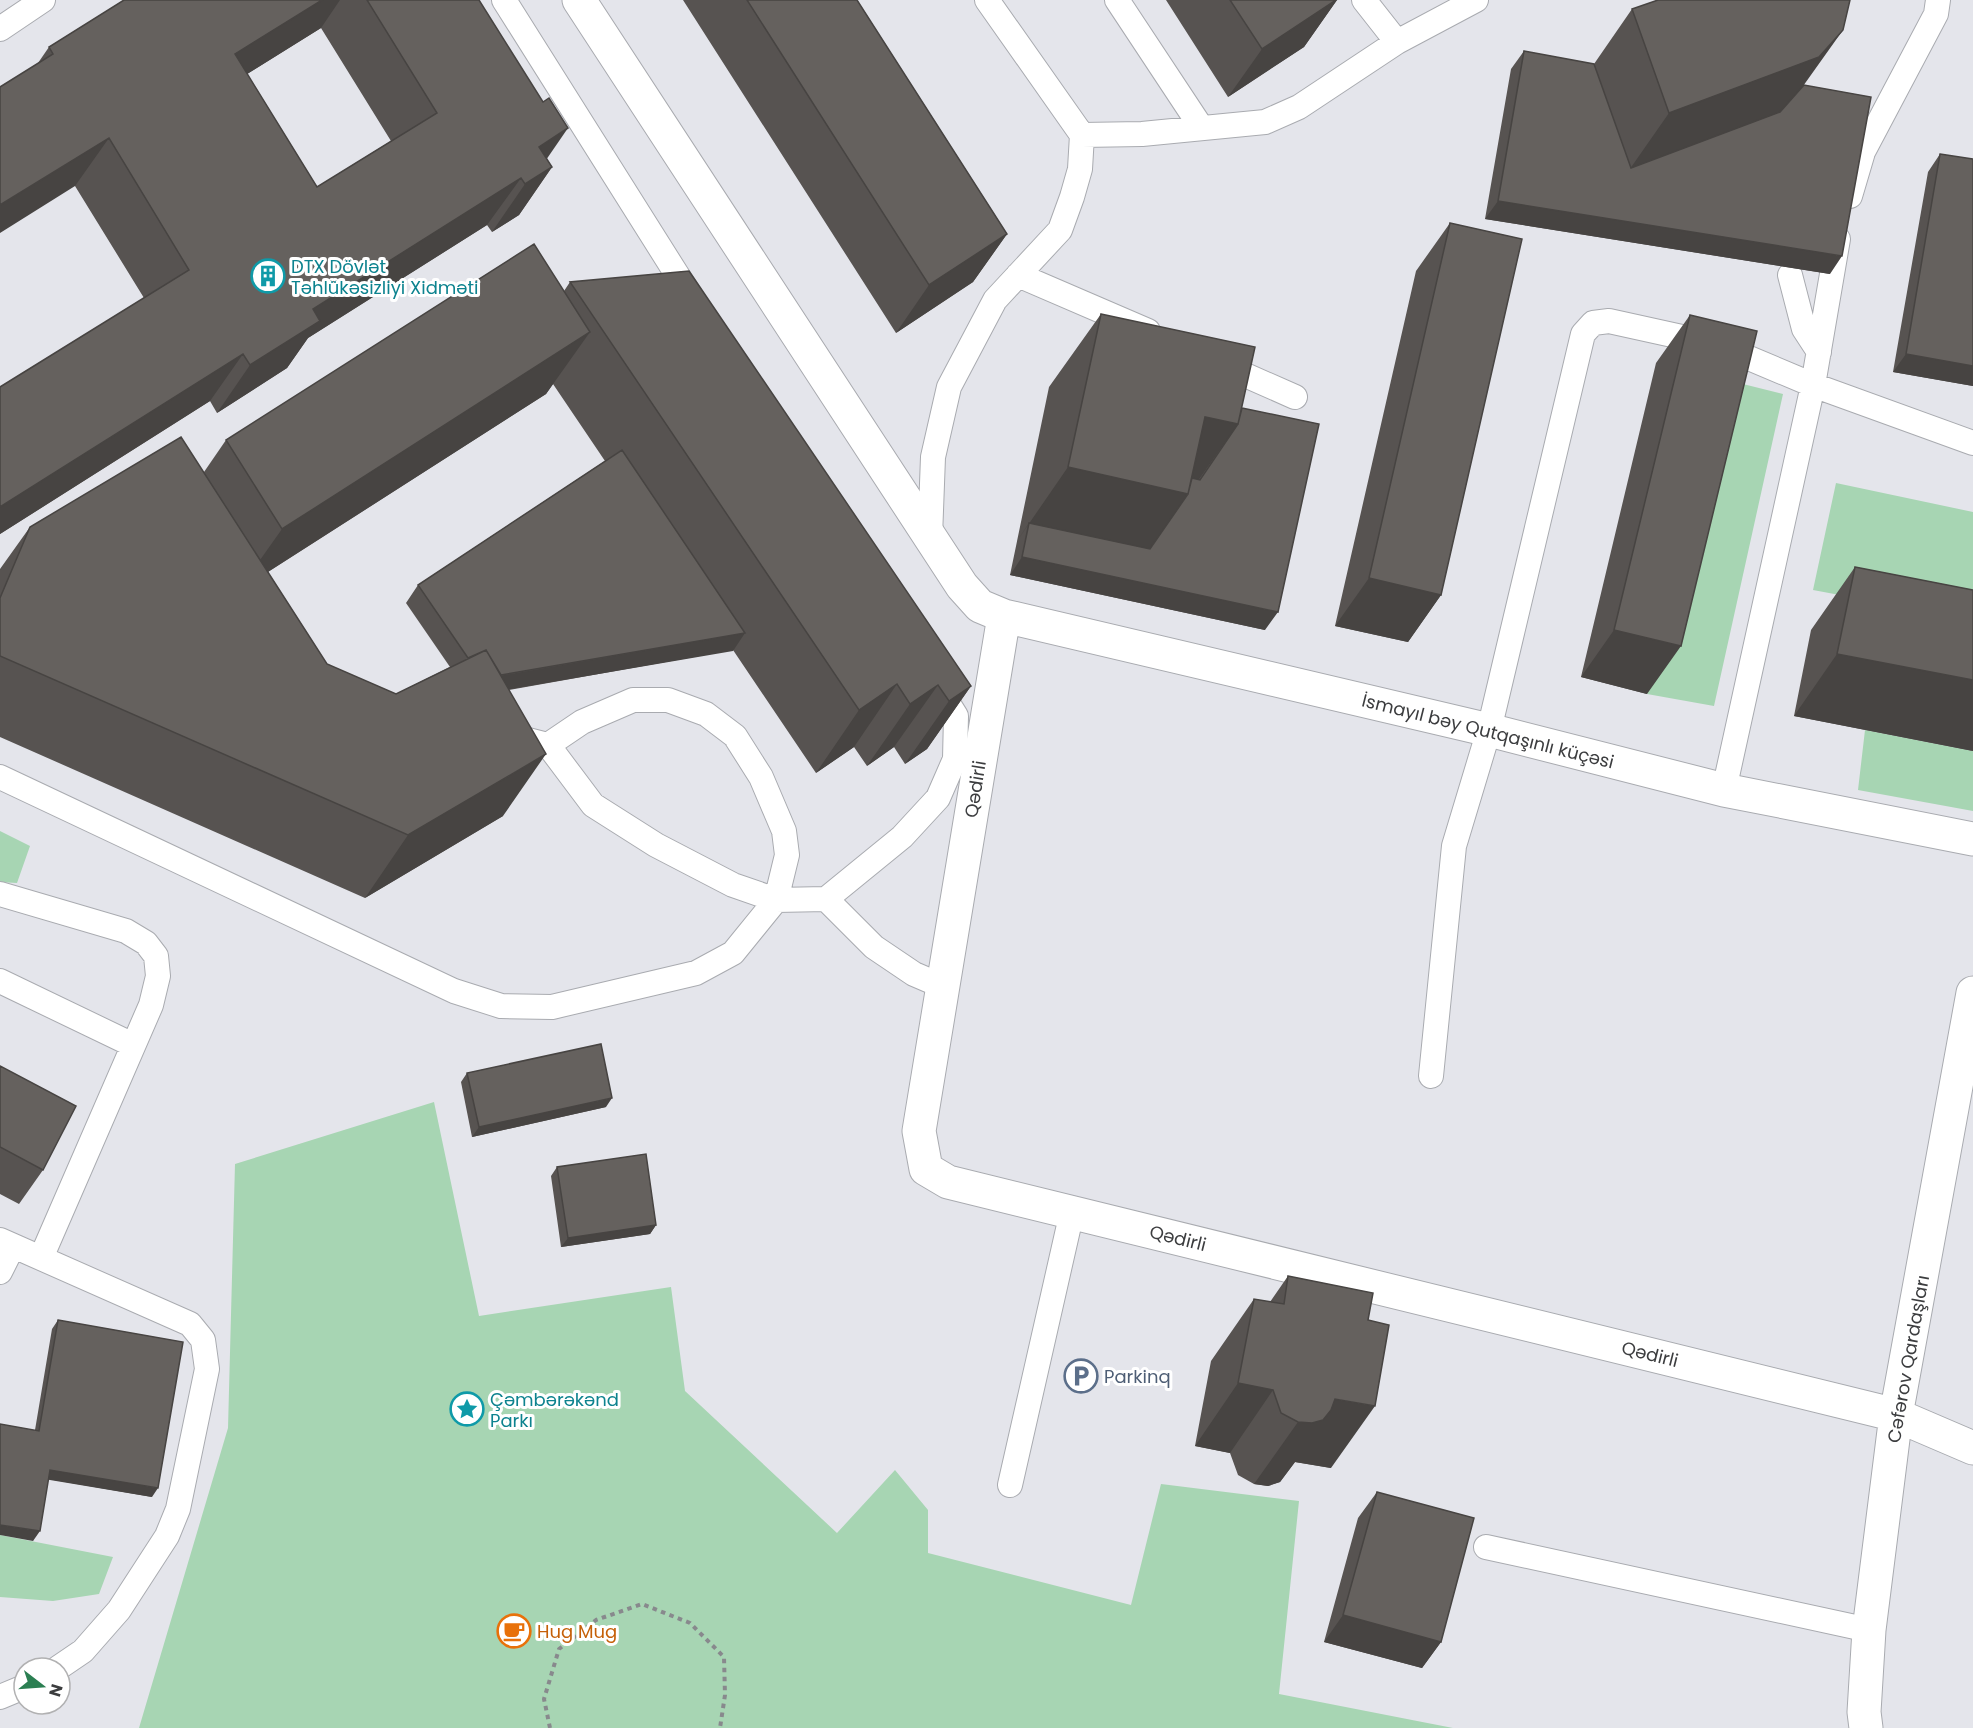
<svg xmlns="http://www.w3.org/2000/svg" width="1973" height="1728" viewBox="0 0 1973 1728" font-family="Poppins,sans-serif">
<style>
.green{fill:#a7d5b3}
.lines{fill:none;stroke-linecap:round;stroke-linejoin:round}
.service-casing{stroke:#a9abb0;stroke-width:26}
.minor-casing{stroke:#a9abb0;stroke-width:35}
.path{stroke:#88898d;stroke-width:4;stroke-dasharray:4.5 4.5;stroke-linecap:butt}
.service{stroke:#fff;stroke-width:24}
.minor{stroke:#fff;stroke-width:33}
.wall{fill:#575351;fill-rule:evenodd}
.shaded-wall{fill:#474442}
.building{fill:#65615e;stroke:#474442;stroke-width:1.5}
.labels{text-anchor:middle;dominant-baseline:central;stroke-width:6;stroke-linejoin:round;paint-order:stroke}
.culture-label{font-size:18px;fill:#0d838f;stroke:#fff;text-anchor:start}
.street-label{font-size:18px;fill:#3c3d3f;stroke:#fff}
.service-label{font-size:18px;fill:#4e5e75;stroke:#fff;text-anchor:start}
.food-label{font-size:18px;fill:#c56008;stroke:#fff;text-anchor:start}
</style>
<rect width="100%" height="100%" fill="#e4e5eb"/>
<path class="green" d="M1723 379 1783 394 1714 706 1647 694Z
M1836 483 1973 512V620L1813 590Z
M1865 730 1973 751V811L1858 790Z
M0 831 30 846 17 883 0 882Z
M434 1102 479 1316 671 1287 685 1391 837 1533 895 1470 928 1510V1553L1131 1605 1161 1484 1299 1501 1279 1694 1453 1728H139L228 1428 235 1164Z
M0 1535 113 1557 99 1594 53 1601 0 1597Z"/>
<g class="lines">
<g class="service-casing">
<path id="service" d="M504 0 693 300
M987 0 1082 135
M1117 0 1201 127
M1364 0 1397 42
M0 29 43 0
M1850 196 1863 152 1936 14 1938 0
M1018 275 1148 331
M1790 275 1804 329 1819 352
M1218 363 1295 397
M930 537 933 457 949 387 995 300 1060 230 1072 197 1080 169 1082 135 1142 134 1265 122 1299 107 1397 42 1476 0
M548 745 582 722 633 700H668L706 714 735 736 761 777 784 831 787 855 776 900 826 899 874 947 914 974 942 986
M0 777 454 991 501 1006 552 1007 696 973 733 953 776 900 733 885 656 845 593 805 548 745 509 735
M1724 790 1813 385 1838 239
M0 894 126 931 146 943 156 956 158 976 151 1005 41 1258
M826 899 902 837 938 798 955 759 956 716 936 684
M0 981 133 1045
M1431 1076 1454 846 1489 730 1583 334 1593 323 1609 321 1718 345 1813 385 1973 443
M0 1240 190 1324 203 1340 207 1369 178 1509 167 1536 119 1610 83 1651 58 1668
M0 1272 13 1246
M1010 1485 1072 1212
M1486 1547 1869 1630
M0 1697 24 1687"/>
</g>
<g class="minor-casing">
<path id="minor" d="M579 0 962 586 980 606 1004 616 1489 730 1724 790 1973 839
M1004 616 919 1131 926 1169 948 1182 1896 1415 1973 1448
M1866 1728 1864 1712 1869 1630 1896 1415 1973 993"/>
</g>
<path class="path" d="M550 1728 544 1699 559 1649 596 1620 642 1604 690 1623 724 1657 725 1695 720 1728"/>
<use href="#service" class="service"/>
<use href="#minor" class="minor"/>
</g>
<path class="wall" d="M124 0H479L547 159 552 167 519 215 492 232 487 225 308 338 287 368 217 413 210 401 0 534V387L144 298 75 186 38 63 49 47ZM321 28 391 141 317 187 247 74Z
M683 0H857L1007 234 973 282 896 333Z
M1166 0H1337L1304 47 1228 97Z
M1632 9 1804 85 1830 274 1485 219 1511 69 1524 51 1594 64Z
M1940 154 1973 386 1893 372 1928 172Z
M1450 223 1441 595 1408 642 1335 626 1416 271Z
M570 282 971 686 927 749 905 764 894 747 867 766 854 747 816 773 733 650 509 690 503 816 365 898 0 737V569L30 527 204 472 226 440 564 291ZM553 384 605 461 418 585 406 603 450 667 396 694 327 664 268 572 546 394Z
M1101 314 1242 408 1265 630 1010 575 1049 387Z
M1690 315 1647 694 1581 677 1656 363Z
M1855 567 1973 590V751L1794 716 1811 630Z
M0 1066 43 1170 19 1204 0 1194Z
M467 1073 606 1107 472 1137 461 1082Z
M557 1167 656 1225 650 1234 561 1247 551 1176Z
M1288 1276 1331 1468 1295 1462 1280 1482 1268 1486 1254 1484 1238 1475 1230 1453 1195 1446 1211 1361 1254 1299 1270 1302Z
M58 1320 152 1497 48 1479 33 1541 35 1430 52 1329Z
M1377 1492 1441 1642 1422 1668 1324 1642 1358 1518Z"/>
<path class="shaded-wall" d="M322 0H340L321 28 202 102 235 54Z
M1337 0 1304 47 1228 97 1262 49Z
M1843 30 1791 103 1768 130 1618 186 1669 113Z
M568 128 535 176 521 178 487 225 308 338 287 368 217 413 250 365 313 309 539 147Z
M109 138 75 186 0 233V205Z
M552 167 519 215 492 232 525 184Z
M1498 201 1842 256 1830 274 1485 219Z
M1007 234 973 282 896 333 929 285Z
M590 332 546 394 238 591 282 529Z
M243 354 210 401 0 534V507Z
M1906 354 1973 366V386L1893 372Z
M1205 417 1238 424 1137 567 1029 523 1017 541 1068 467Z
M1022 557 1278 612 1265 630 1010 575Z
M1369 578 1441 595 1408 642 1335 626Z
M1614 630 1681 646 1647 694 1581 677Z
M745 633 733 651 470 696 482 679Z
M1837 654 1973 680V751L1794 716Z
M897 684 854 747 816 773 859 710Z
M938 685 894 747 867 766 910 704Z
M971 686 927 749 905 764 949 701Z
M546 754 503 816 365 898 408 835Z
M612 1098 606 1107 472 1137 479 1127Z
M656 1225 650 1234 561 1247 568 1238Z
M1238 1383 1273 1390 1230 1453 1195 1446Z
M1335 1399 1375 1406 1331 1468 1295 1462 1280 1482 1268 1486 1254 1484 1298 1422Z
M50 1470 158 1488 152 1497 44 1479Z
M0 1525 40 1531 33 1541 0 1535Z
M1343 1615 1441 1642 1422 1668 1324 1642Z"/>
<path class="building" d="M124 0H322L235 54 317 187 437 113 367 0H479L543 102 549 98 568 128 539 147 552 167 525 184 521 178 313 309 320 321 250 365 243 354 0 507V387L189 270 109 138 0 205V87L53 54 49 47Z
M747 0H857L1007 234 929 285Z
M1230 0H1336L1262 49Z
M1658 0H1850L1843 30 1819 57 1669 113 1632 9Z
M1524 51 1594 64 1631 168 1780 112 1804 85 1871 97 1842 256 1498 201Z
M1940 154 1973 159V366L1906 354Z
M1450 223 1522 239 1441 595 1369 578Z
M534 244 590 332 282 529 226 440Z
M689 271 971 686 949 701 938 685 910 704 897 684 859 710 570 282Z
M1101 314 1255 347 1238 424 1205 417 1188 494 1068 467Z
M1690 315 1757 331 1681 646 1614 630Z
M1242 408 1319 424 1278 612 1022 557 1029 523 1150 549 1188 494 1192 478 1200 480 1238 424Z
M181 437 327 664 396 694 486 650 546 754 408 835 0 656V598L30 527Z
M622 450 745 633 501 675 486 650 468 658 418 585Z
M1855 567 1973 590V680L1837 654Z
M601 1044 612 1098 479 1127 467 1073Z
M0 1066 76 1106 43 1170 0 1147Z
M646 1154 656 1225 568 1238 557 1167Z
M1288 1276 1373 1293 1368 1320 1389 1325 1375 1406 1335 1399 1331 1410 1323 1420 1312 1423 1298 1422 1281 1413 1273 1390 1238 1383 1254 1299 1284 1304Z
M58 1320 183 1342 158 1488 50 1470 40 1531 0 1525V1424L39 1431Z
M1377 1492 1474 1518 1441 1642 1343 1615Z"/>
<defs>
<g id="building-ring" transform="scale(1.725)"><circle r="9.5" fill="#fff" stroke="#0f9aa8" stroke-width="1.5"/><path d="M-4-6H4V6H1V3H-1V6H-4ZM-2.5-4.3h1.7v1.8h-1.7ZM.8-4.3h1.7v1.8H.8ZM-2.5-1h1.7V.8h-1.7ZM.8-1h1.7V.8H.8Z" fill="#0f9aa8"/></g>
<g id="parking-ring" transform="scale(1.725)"><circle r="9.5" fill="#fff" stroke="#5c6f8a" stroke-width="1.5"/><path d="M-3.5-5.5H1a3.5 3.5 0 0 1 0 7H-1V5.5H-3.5ZM-1-3.4V-.6H.8a1.4 1.4 0 0 0 0-2.8Z" fill="#5c6f8a"/></g>
<g id="sight-ring" transform="scale(1.725)"><circle r="9.5" fill="#fff" stroke="#0f9aa8" stroke-width="1.5"/><path d="M0-6L1.8-2.2L6-1.7L2.9 1.2L3.7 5.4L0 3.3L-3.7 5.4L-2.9 1.2L-6-1.7L-1.8-2.2Z" fill="#0f9aa8"/></g>
<g id="cafe-ring" transform="scale(1.725)"><circle r="9.5" fill="#fff" stroke="#e8710a" stroke-width="1.5"/><path d="M-5.5-4.5H6V0H3Q3 3.5 0 3.5H-2.5Q-5.5 3.5-5.5 0ZM3-3.2v2h1.7v-2ZM-6 4.5H4V6H-6Z" fill="#e8710a"/></g>
</defs>
<g fill-rule="evenodd">
<use href="#building-ring" x="268" y="276"/>
<use href="#parking-ring" x="1081" y="1376"/>
<use href="#sight-ring" x="467" y="1409"/>
<use href="#cafe-ring" x="514" y="1631"/>
</g>
<g class="labels">
<g class="culture-label">
<text x="291" y="266">DTX Dövlət<tspan x="291" dy="21">Təhlükəsizliyi Xidməti</tspan></text>
<text x="490" y="1399">Çəmbərəkənd<tspan x="490" dy="21">Parkı</tspan></text>
</g>
<g class="street-label">
<text transform="translate(1488 731) rotate(14)">İsmayıl bəy Qutqaşınlı küçəsi</text>
<text transform="translate(975 789) rotate(-81)">Qədirli</text>
<text transform="translate(1178 1238) rotate(14)">Qədirli</text>
<text transform="translate(1650 1354) rotate(14)">Qədirli</text>
<text transform="translate(1908 1359) rotate(-80)">Cəfərov Qardaşları</text>
</g>
<g class="service-label">
<text x="1104" y="1376">Parkinq</text>
</g>
<g class="food-label">
<text x="537" y="1631">Hug Mug</text>
</g>
</g>
<g transform="translate(42 1686) rotate(107)"><circle r="28" fill="#ffffff" stroke="#b1b1b2" stroke-width="1.5"/>
<path d="M0-4.5L10 22L0 15L-10 22Z" fill="#2b7f52"/>
<text y="-9" font-size="16" font-weight="bold" text-anchor="middle" fill="#3c3d3f">N</text>
</g>
</svg>
